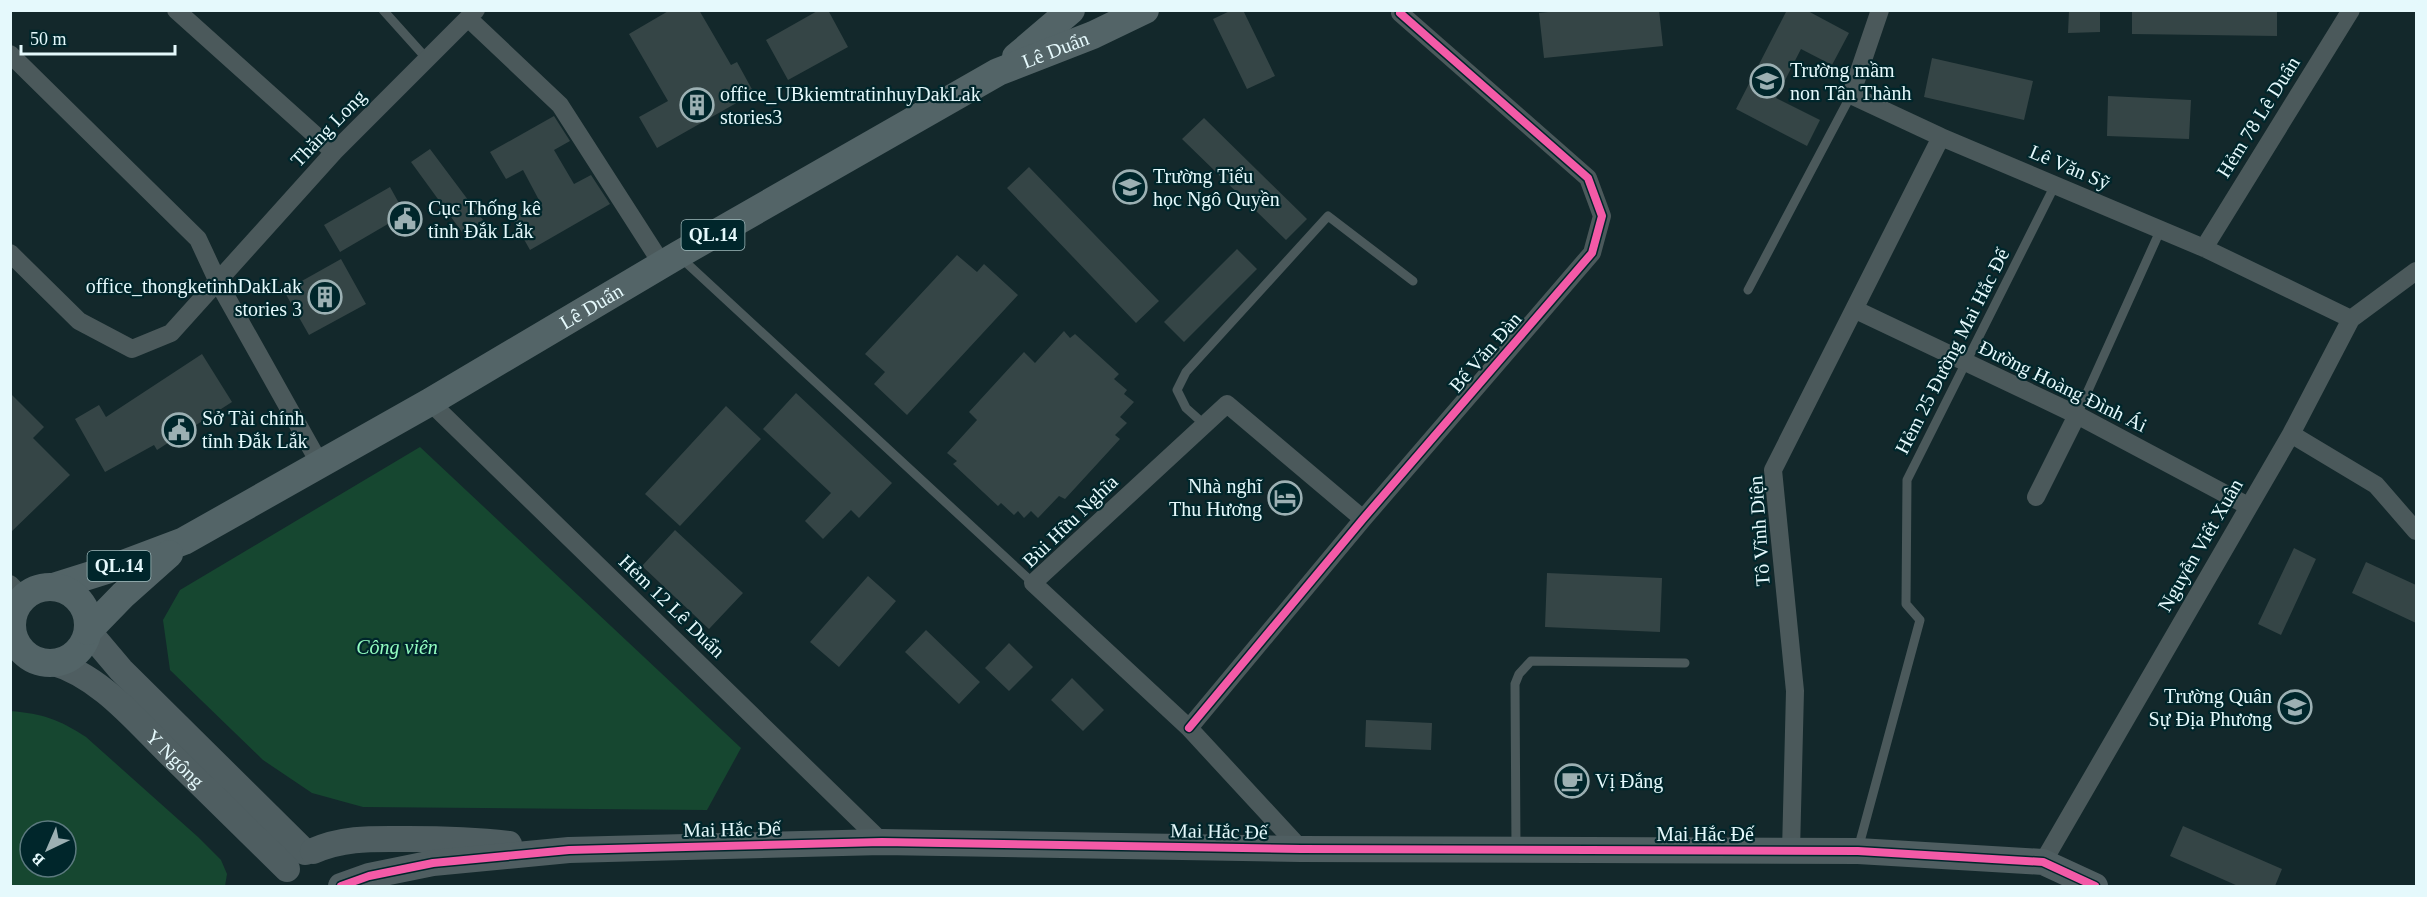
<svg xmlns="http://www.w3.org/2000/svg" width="2427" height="897" viewBox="0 0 2427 897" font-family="'Times New Roman',serif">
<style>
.green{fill:#164730;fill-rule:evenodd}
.building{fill:#354546}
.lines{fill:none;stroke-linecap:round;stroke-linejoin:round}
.lane{stroke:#4b595b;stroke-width:9}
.street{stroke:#4b595b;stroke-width:18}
.secondary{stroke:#4f5e61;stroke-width:26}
.primary{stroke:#536467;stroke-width:28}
.cycleway-casing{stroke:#00262b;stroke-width:11}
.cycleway{stroke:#f35aa7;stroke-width:8}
.labels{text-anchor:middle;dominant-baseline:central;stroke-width:4.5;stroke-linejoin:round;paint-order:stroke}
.shield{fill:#00262b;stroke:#a0babd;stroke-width:1.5}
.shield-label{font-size:18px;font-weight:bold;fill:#e5f9fc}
.street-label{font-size:20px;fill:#e5f9fc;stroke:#00262b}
.poi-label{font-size:20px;fill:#e5f9fc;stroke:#00262b;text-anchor:start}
.park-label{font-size:20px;font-style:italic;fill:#93fdc1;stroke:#00262b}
</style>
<rect width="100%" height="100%" fill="#13282b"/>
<path class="green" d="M420 447 741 748 707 810 363 807 312 793 263 760 170 670 163 620 180 590Z
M10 711C44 714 58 719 86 737L198 837 221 860 227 874 225 886H11ZM30 831H66V867H30Z"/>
<path class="building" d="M670 10H699L731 65 737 62 754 93 657 148 639 117 668 101 629 34Z
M819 10H828L848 47 788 80 766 40Z
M1232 10H1243L1275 76 1247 89 1213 19Z
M1567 10H1659L1663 46 1544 58 1539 13Z
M1787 10H1806L1849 33 1832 65 1801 49 1776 98 1820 120 1807 146 1736 109Z
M2069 10H2100V32L2068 33Z
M2132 10H2277V36L2132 34Z
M1932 58 2033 81 2024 120 1924 97Z
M2108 96 2191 100 2189 139 2107 136Z
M554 116 570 141 554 150 574 184 591 175 610 204 530 250 512 218 540 202 523 170 506 179 490 152Z
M1204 118 1307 219 1286 240 1182 139Z
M430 149 486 224 467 239 411 162Z
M1029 167 1159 301 1136 323 1007 188Z
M390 187 405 214 340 252 324 225Z
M1237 249 1257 269 1184 342 1164 322Z
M957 255 977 272 984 264 1018 295 907 415 874 384 885 372 865 354Z
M341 259 366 304 309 335 284 291Z
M1064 331 1070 338 1075 334 1119 374 1114 379 1127 390 1124 394 1134 402 1120 417 1127 423 1115 435 1120 439 1065 499 1059 496 1038 518 1031 511 1024 518 1018 511 1014 515 1001 503 998 506 953 464 957 461 947 453 977 420 969 412 1024 352 1035 363Z
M202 354 232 402 157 450 154 445 105 472 75 419 99 405 106 417Z
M10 393 44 427 33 438 70 475 10 533Z
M796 393 892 483 859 518 851 510 823 539 805 521 831 493 763 429Z
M726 406 761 439 680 526 645 494Z
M675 530 743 593 709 629 642 566Z
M2294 548 2316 559 2281 635 2258 624Z
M2366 562 2416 585V623L2352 593Z
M1547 573 1662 578 1660 632 1545 627Z
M868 576 896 601 839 667 810 642Z
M926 630 980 682 959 704 905 652Z
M1009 643 1033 667 1009 691 985 668Z
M1072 678 1104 710 1083 731 1051 700Z
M1366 720 1432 723 1431 750 1365 747Z
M2183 826 2282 869 2275 886H2238L2170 856Z"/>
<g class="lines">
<path class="lane" d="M383 10 427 59
M680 257 1033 583
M1748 290 1851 95
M2077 415 2160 231
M1205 425 1186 408 1177 390 1186 372 1328 216 1413 281
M1516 848 1515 684 1519 674 1531 661 1685 663
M1858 849 1920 620 1906 604 1907 480 2055 185"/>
<path class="street" d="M176 10 334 152
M1880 10 1851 95 1941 137 2204 248 2351 319
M468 18 560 105 662 264
M10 54 198 239 218 282 320 464
M2204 248 2351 10
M10 253 79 321 132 349 171 333 334 152 476 10
M1856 310 2077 415 2248 506
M430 402 882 842
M2291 434 2376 485 2416 531
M2036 497 2077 415
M10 584 24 598
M1189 728 1363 519 1592 253 1602 216 1588 178 1400 13 1402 10
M1301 849 1189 728 1033 583 1227 404 1363 519
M1791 851 1795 691 1773 470 1941 137
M2043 862 2291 434 2351 319 2416 271"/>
<g class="secondary">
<path d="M88 631 121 670 305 852"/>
<path id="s1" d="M51 662C101 676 137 722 173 757 211 794 249 832 287 869"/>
<path d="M313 851C345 837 374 839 408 839 442 839 475 840 509 844"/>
<path d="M341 886 369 876 433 863 569 850 882 842 1301 849 1858 851 2043 862 2095 886"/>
</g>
<g class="primary">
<path d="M1016 57 1071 10"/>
<path id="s2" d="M53 587 107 570 184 541 430 402 678 255 998 72 1093 35 1145 10"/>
<circle cx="50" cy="625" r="38"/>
<path d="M88 631 123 595 169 554"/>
</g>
<g class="cycleway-casing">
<path id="cycleway" d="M1189 728 1363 519 1592 253 1602 216 1588 178 1400 13 1402 10
M341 886 369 876 433 863 569 850 882 842 1301 849 1858 851 2043 862 2095 886"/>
</g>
<use href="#cycleway" class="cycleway"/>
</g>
<defs>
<g id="school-ring" transform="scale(1.725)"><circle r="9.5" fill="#00262b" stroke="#9cb0b3" stroke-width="1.5"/><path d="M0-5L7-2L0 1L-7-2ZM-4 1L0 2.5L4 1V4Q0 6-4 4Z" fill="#9cb0b3"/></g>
<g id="building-ring" transform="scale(1.725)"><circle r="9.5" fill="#00262b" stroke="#9cb0b3" stroke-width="1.5"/><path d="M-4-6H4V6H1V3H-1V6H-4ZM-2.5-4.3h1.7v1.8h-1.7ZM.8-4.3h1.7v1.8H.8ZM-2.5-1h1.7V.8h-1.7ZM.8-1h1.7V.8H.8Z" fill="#9cb0b3"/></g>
<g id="civic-ring" transform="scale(1.725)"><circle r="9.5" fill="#00262b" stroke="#9cb0b3" stroke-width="1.5"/><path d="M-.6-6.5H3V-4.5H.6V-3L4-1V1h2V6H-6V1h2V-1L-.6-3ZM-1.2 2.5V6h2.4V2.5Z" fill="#9cb0b3"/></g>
<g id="hotel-ring" transform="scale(1.725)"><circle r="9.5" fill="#00262b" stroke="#9cb0b3" stroke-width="1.5"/><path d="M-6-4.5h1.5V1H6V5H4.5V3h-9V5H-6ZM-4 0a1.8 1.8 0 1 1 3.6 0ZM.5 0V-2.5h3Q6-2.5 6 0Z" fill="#9cb0b3"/></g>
<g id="cafe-ring" transform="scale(1.725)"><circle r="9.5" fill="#00262b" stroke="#9cb0b3" stroke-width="1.5"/><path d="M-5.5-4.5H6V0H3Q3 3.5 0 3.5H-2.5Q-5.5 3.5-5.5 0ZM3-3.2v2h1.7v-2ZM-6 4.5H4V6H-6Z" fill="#9cb0b3"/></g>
</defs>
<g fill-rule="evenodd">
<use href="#school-ring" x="1767" y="81"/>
<use href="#building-ring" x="697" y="105"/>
<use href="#school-ring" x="1130" y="187"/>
<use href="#civic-ring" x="405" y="219"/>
<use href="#building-ring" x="325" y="297"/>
<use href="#civic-ring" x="179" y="430"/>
<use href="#hotel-ring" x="1285" y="498"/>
<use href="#school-ring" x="2295" y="707"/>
<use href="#cafe-ring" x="1572" y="781"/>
</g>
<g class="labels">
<g class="shield">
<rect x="681.5" y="220" width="63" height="30" rx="4.5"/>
<rect x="87.5" y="551" width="63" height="30" rx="4.5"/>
</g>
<g class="shield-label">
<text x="713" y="235">QL.14</text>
<text x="119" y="566">QL.14</text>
</g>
<g class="street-label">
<text stroke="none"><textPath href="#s2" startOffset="1140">Lê Duẩn</textPath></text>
<text transform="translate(2258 117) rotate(-58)">Hẻm 78 Lê Duẩn</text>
<text transform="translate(328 128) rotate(-46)">Thăng Long</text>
<text transform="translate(2070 167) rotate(23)">Lê Văn Sỹ</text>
<text stroke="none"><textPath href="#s2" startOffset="609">Lê Duẩn</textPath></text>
<text transform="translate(1952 351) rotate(-63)">Hẻm 25 Đường Mai Hắc Đế</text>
<text transform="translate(1485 352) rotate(-49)">Bế Văn Đàn</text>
<text transform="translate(2063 386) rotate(26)">Đường Hoàng Đình Ái</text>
<text transform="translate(1070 521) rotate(-44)">Bùi Hữu Nghĩa</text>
<text transform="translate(1759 531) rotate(-94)">Tô Vĩnh Diện</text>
<text transform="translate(2200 545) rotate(-60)">Nguyễn Viết Xuân</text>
<text transform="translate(672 606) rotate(44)">Hẻm 12 Lê Duẩn</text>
<text stroke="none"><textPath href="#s1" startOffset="159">Y Ngông</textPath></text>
<text transform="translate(732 829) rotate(-1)">Mai Hắc Đế</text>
<text transform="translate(1219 831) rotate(1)">Mai Hắc Đế</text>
<text x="1705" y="834">Mai Hắc Đế</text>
</g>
<g class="poi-label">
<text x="1790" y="70">Trường mầm<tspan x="1790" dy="23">non Tân Thành</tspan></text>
<text x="720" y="94">office_UBkiemtratinhuyDakLak<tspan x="720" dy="23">stories3</tspan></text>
<text x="1153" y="176">Trường Tiểu<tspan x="1153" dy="23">học Ngô Quyền</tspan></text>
<text x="428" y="208">Cục Thống kê<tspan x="428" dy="23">tỉnh Đắk Lắk</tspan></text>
<text x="302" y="286" text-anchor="end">office_thongketinhDakLak<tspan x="302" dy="23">stories 3</tspan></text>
<text x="202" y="418">Sở Tài chính<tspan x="202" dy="23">tỉnh Đắk Lắk</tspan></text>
<text x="1262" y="486" text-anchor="end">Nhà nghĩ<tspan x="1262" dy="23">Thu Hương</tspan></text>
<text x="2272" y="696" text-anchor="end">Trường Quân<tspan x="2272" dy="23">Sự Địa Phương</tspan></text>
<text x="1595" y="781">Vị Đắng</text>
</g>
<g class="park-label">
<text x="397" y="647">Công viên</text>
</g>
</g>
<rect width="2427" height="897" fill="none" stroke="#e5f9fc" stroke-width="24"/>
<g transform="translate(48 849) rotate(224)"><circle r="28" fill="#00262b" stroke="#5c7a7f" stroke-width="1.5"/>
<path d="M0-4.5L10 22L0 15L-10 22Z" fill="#9cb0b3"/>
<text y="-9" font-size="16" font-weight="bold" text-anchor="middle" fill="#e5f9fc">B</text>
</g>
<path d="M21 45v9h154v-9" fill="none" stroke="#e5f9fc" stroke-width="3"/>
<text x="30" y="45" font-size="18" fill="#e5f9fc" stroke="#00262b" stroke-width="4.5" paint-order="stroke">50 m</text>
</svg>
